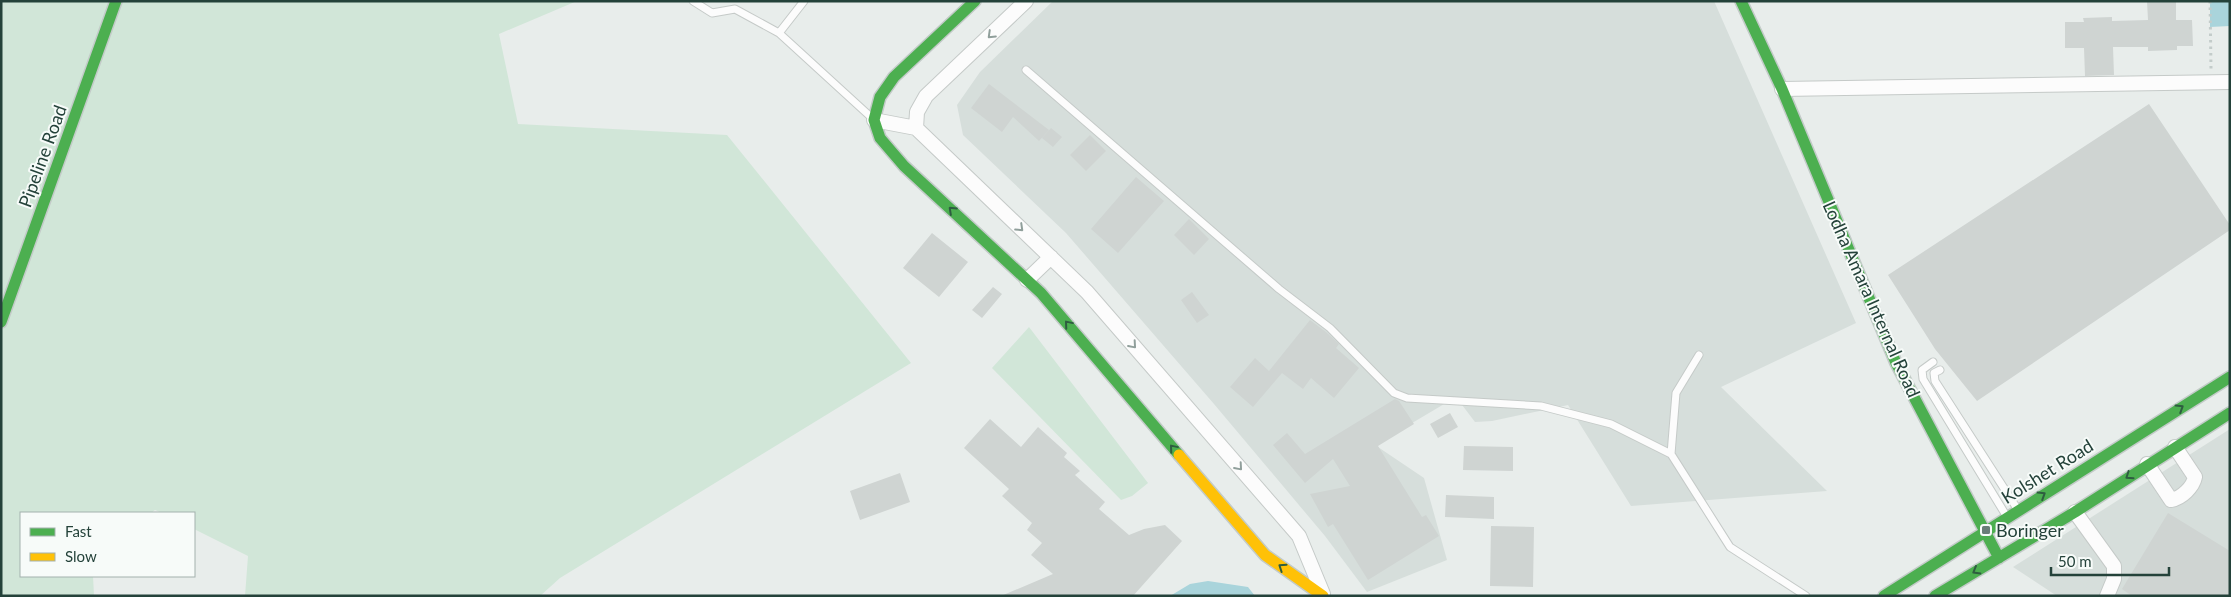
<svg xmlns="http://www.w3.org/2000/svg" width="2231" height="597" viewBox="0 0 2231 597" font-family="Lato,sans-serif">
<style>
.built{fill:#d6dedb}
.green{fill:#d1e6d8}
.water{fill:#a9d4db}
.building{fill:#cfd4d2}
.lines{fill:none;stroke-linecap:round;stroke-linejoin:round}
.lane-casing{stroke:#c5cac8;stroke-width:9}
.street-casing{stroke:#c5cac8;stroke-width:16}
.fast-casing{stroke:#c3cbc8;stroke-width:14}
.slow-casing{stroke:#c3cbc8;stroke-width:14}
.path{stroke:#c3ccca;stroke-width:3;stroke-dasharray:2.5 4;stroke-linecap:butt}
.lane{stroke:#fcfcfc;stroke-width:7}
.street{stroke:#fcfcfc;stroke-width:14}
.fast{stroke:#4caf50;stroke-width:11}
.slow{stroke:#ffc107;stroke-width:11}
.oneway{stroke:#909f9b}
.oneway2{stroke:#2e5d40}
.poi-dot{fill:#697e78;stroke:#f7fbf9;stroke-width:2}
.labels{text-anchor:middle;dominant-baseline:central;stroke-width:4;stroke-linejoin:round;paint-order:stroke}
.street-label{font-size:18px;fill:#24423a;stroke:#f7fbf9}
.poi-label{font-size:18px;fill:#24423a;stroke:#f7fbf9;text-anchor:start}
</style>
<rect width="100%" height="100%" fill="#e8edeb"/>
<path class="built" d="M1053 1H1714L1856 323 1721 387 1827 491 1631 506 1568 405 1492 421 1475 422 1456 397 1375 445 1424 478 1447 560 1367 592 1325 536 1214 404 1066 233 963 135 957 105 980 72Z
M2230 429V596H2057L2013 567Z"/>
<path class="green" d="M1 1H577L499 34 518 124 727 135 911 363 560 578 540 596H245L248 556 194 529V513H162L155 510 151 513H21V576H93L94 596H1Z
M1029 327 1148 483 1132 496 1121 500 992 368Z"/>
<path class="water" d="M2210 1H2230V26L2210 27Z
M1208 581 1248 587 1255 596H1170L1190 584Z"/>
<path class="building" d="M2147 1H2176V20H2192L2193 46H2177V50L2148 51V47H2113L2114 75 2085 76 2084 48H2065V22H2084L2083 18 2112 17V21L2148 20Z
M989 84 1049 130 1039 141 1013 117 1002 132 971 108Z
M2149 104 2230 225V230L1977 401 1935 349 1888 275Z
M1051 128 1062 137 1053 147 1042 138Z
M1090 135 1106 151 1086 171 1070 155Z
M1136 177 1164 201 1118 253 1091 229Z
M1189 219 1209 239 1194 255 1174 235Z
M932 233 968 262 939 297 903 268Z
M993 287 1002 294 982 318 972 310Z
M1192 292 1209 315 1197 323 1181 300Z
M1310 320 1326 332 1339 344 1336 348 1359 368 1334 398 1311 378 1303 389 1282 373 1253 407 1230 387 1255 358 1269 371Z
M1395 399 1399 401 1414 424 1378 446 1422 517 1426 515 1439 536 1368 580 1333 524 1328 527 1310 494 1350 486 1333 459 1305 483 1273 445 1287 433 1305 454Z
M1450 413 1458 427 1438 438 1430 424Z
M990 419 1021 447 1038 427 1067 453 1064 457 1080 471 1075 475 1105 502 1099 509 1129 535 1144 529 1165 525 1182 541 1133 596H1001L1053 574 1031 555 1042 543 1027 530 1032 523 1002 496 1009 489 964 448Z
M1464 446 1513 447V471L1463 470Z
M900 473 910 502 860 520 850 491Z
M1446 495 1494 497V519L1445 517Z
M2168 513 2230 551V596H2132L2122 589Z
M1491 526 1534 527 1533 587 1490 586Z"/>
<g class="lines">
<g class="lane-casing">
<path id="lane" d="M693 1 712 13 735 9 779 33 804 1
M779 33 872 118
M1026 70 1279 289 1330 328 1394 393 1407 398 1541 406 1611 424 1671 454
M1699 355 1676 393 1671 454 1730 547 1806 596
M1933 362 1922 370 1923 379 2007 517
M1940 370 1934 373 1935 381 2018 510"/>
</g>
<g class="street-casing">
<path id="street" d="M1026 1 926 96 917 112 916 128 1087 292 1299 536 1323 594
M1782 89 2230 82
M874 120 916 128
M1027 280 1051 257
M2147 464 2171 500C2182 498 2193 487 2195 477L2175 447
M2075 512 2114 566V579L2107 596"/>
</g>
<g class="fast-casing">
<path id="fast" d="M975 1 894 77 880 97 874 120 880 138 904 166 1041 293 1179 455
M1741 1 1782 89 1896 363 1999 558
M1 322 116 1
M1884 596 2230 377
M1935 596 2075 512 2230 413"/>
</g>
<g class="slow-casing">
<path id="slow" d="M1179 455 1265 555 1323 596"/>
</g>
<path class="path" d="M2210 1 2211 69"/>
<use href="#lane" class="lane"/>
<use href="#street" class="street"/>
<use href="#fast" class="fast"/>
<use href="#slow" class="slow"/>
</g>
<defs><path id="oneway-chevron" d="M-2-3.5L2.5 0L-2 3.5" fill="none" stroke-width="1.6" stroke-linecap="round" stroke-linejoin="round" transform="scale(1.25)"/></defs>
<g class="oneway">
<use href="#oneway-chevron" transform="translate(991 35) rotate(136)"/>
<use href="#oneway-chevron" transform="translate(1020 228) rotate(44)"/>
<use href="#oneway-chevron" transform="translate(1133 345) rotate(49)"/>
<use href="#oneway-chevron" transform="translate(1239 467) rotate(49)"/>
</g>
<g class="oneway2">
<use href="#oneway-chevron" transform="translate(952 210) rotate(-137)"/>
<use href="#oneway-chevron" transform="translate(1068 324) rotate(-130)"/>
<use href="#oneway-chevron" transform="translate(2180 408) rotate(-32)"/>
<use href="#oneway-chevron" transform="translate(1173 448) rotate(-130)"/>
<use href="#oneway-chevron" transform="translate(2129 476) rotate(146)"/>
<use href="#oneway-chevron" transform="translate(2042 495) rotate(-32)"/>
<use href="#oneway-chevron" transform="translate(1282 567) rotate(-146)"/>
<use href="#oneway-chevron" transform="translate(1976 571) rotate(150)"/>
</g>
<rect class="poi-dot" x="1981" y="525" width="10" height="10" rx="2.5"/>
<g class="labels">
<g class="street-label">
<text transform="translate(42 156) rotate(-70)">Pipeline Road</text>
<text transform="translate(1872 299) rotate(66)">Lodha Amara Internal Road</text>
<text transform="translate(2047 471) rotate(-32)">Kolshet Road</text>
</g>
<g class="poi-label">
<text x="1996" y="530">Boringer</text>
</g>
</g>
<rect width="2231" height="597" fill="none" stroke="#24423a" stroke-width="5"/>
<rect x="20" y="512" width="175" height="65" fill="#f7fbf9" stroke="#a3b1ad"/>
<rect x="30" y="528" width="25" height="8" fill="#4caf50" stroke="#a3b1ad"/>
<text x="65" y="537" font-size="15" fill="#24423a">Fast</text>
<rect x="30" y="553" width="25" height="8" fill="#ffc107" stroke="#a3b1ad"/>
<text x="65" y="562" font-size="15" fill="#24423a">Slow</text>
<path d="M2051 567v8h118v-8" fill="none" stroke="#24423a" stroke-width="2.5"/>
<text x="2058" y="567" font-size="15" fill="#24423a" stroke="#f7fbf9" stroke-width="4" paint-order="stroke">50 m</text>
</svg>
